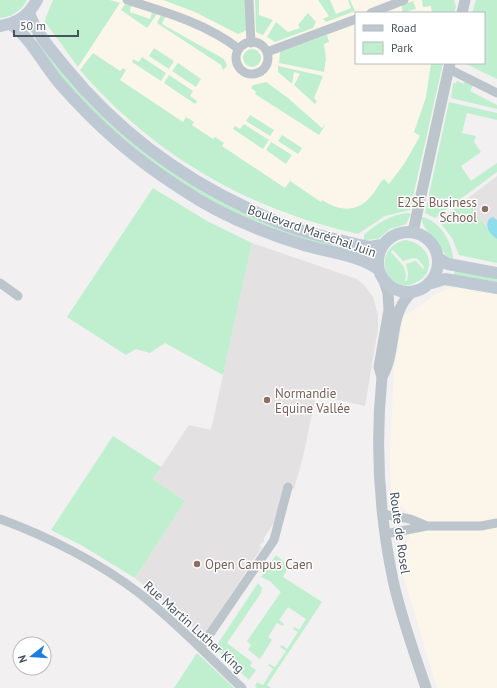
<svg xmlns="http://www.w3.org/2000/svg" width="497" height="688" viewBox="0 0 497 688" font-family="'PT Sans',sans-serif">
<style>
.commercial{fill:#fcf6ea}
.education{fill:#e3e1e2}
.green{fill:#bfefcf;fill-rule:evenodd}
.water{fill:#8dddeb}
.lines{fill:none;stroke-linecap:round;stroke-linejoin:round}
.minor{stroke:#bcc5cc;stroke-width:9}
.tertiary{stroke:#bcc5cc;stroke-width:11}
.secondary{stroke:#bec9d3;stroke-width:12}
.education-dot{fill:#8d6e63;stroke:#fff;stroke-width:1.5}
.labels{text-anchor:middle;dominant-baseline:central;stroke-width:3;stroke-linejoin:round;paint-order:stroke}
.education-label{font-size:13px;fill:#785e54;stroke:#fff;text-anchor:start}
.street-label{font-size:13px;fill:#48545d;stroke:#fff}
</style>
<rect width="100%" height="100%" fill="#f2f0f0"/>
<path class="commercial" d="M53 0H454L455 3 454 13H356V63H442L407 210 385 216 358 234 307 221 270 208 190 166 125 117 78 67 45 22 46 17Z
M458 287 497 294V688H437L402 571 401 556 409 538 408 512 397 503 391 487 390 456 394 369 402 322 405 316 436 294 444 290Z"/>
<path class="education" d="M497 176V239L479 218 467 199Z
M252 243 357 279 365 286 373 297 378 315V329L365 406 316 395 303 457 294 489 286 487 277 524H273L264 538V543L262 542 259 546 262 547 203 637 184 619 135 578 185 501 153 479 189 425 211 430Z"/>
<path class="green" d="M0 0H27C21 11 12 17 0 18Z
M53 0H110L120 3 78 67 45 22 46 17Z
M163 0H246L247 30 238 34 195 12Z
M255 0H259V15L273 20 263 35 256 32Z
M318 0H330L336 14 351 8 348 0H350L355 11 326 22 323 19 329 16Z
M422 0H454L456 7 454 13H432L431 6 423 7Z
M476 0H497V79L464 63H484V13H472Z
M413 1 416 9 402 13V5Z
M125 4 131 6 130 12 150 19 152 13 157 14 147 28 121 10Z
M308 13 316 22 313 28 275 42 267 37 276 22 288 32 300 28 298 25Z
M161 15 165 17 162 24 224 59 227 66 223 70 221 65 157 23Z
M327 35 329 42 324 44 326 59 324 72 279 63 280 52Z
M39 39 185 179 356 248 354 255 321 247 245 219 167 175 86 107 34 43Z
M154 48 174 61 169 69 149 56Z
M243 58a9 9 0 1 1 18 0a9 9 0 1 1-18 0Z
M93 53 120 71 123 68 126 70 120 80 183 122 186 117 194 122 192 125 213 139 215 137 224 143 222 146 285 188 290 181 321 202 322 200C341 212 358 213 373 194 377 189 379 183 384 179L389 184 404 164 420 136 414 132 426 97 431 63H443L410 210 385 216 358 234C249 210 153 155 80 70Z
M142 57 166 73 161 81 132 62 133 59 139 62Z
M178 63 201 79 196 87 172 71Z
M278 66 323 76 314 98 317 101 315 104 294 85 300 74 294 72 292 84 278 72Z
M169 75 193 91 190 96 197 101 195 104 164 83Z
M458 81 463 84 465 81 473 85 470 91 497 105V109L451 98 453 84Z
M266 82 288 98 322 128 326 124 319 135 255 94 256 92 251 88 253 85Z
M449 102 497 113V120L467 113 462 133 476 136 474 142 481 152 461 166 471 181 497 163V172L435 218 425 213Z
M250 115 274 130 270 136 246 121Z
M244 124 269 140 263 149 233 129 235 126 240 129Z
M282 135 302 148 298 154 278 141Z
M271 142 292 155 286 164 266 150Z
M153 188 207 221 252 243 223 375 165 343 150 353 136 349 126 355 67 317Z
M467 199 479 218 497 239V263L459 255 452 238 439 221Z
M408 213 411 214 406 224 390 229 378 239 364 240V235C377 223 390 215 408 213Z
M421 217C439 219 453 243 453 259 442 255 442 247 434 239 428 231 423 228 421 217Z
M405 240C419 242 433 253 428 270 426 276 421 280 415 283 388 296 368 250 405 240ZM393 250 403 261 413 258 418 259 424 267 423 269 416 261 406 264 408 273 407 281H405L406 275 404 267 391 252Z
M455 270 497 277V284L454 277Z
M113 436 161 467 153 479 185 501 135 578 81 545 51 530Z
M276 555 289 566 283 577 322 602 267 685 271 688H257L255 686 257 682 263 685 273 669 268 665 269 664 275 667 286 651 280 647 282 645 287 649 298 632 293 629 294 627 299 630 306 619 288 607 279 620 284 624 283 626 277 623 268 637 272 640 260 659 248 650 251 645 247 641 281 592 270 581 261 577Z
M258 583 262 588 261 593 227 643 252 662 250 666 256 670 249 680 215 648Z
M197 653 234 688H174Z"/>
<path class="water" d="M493 217 497 220V239C490 234 484 227 489 219Z"/>
<g class="lines">
<path class="minor" d="M127 0C166 12 207 24 239 49
M249 0 251 43
M371 13 404 0
M236 58a16 16 0 1 1 32 0a16 16 0 1 1-32 0Z
M267 52 356 19
M449 69 497 93
M0 283 18 296
M382 514 410 519 427 526
M0 519C47 536 100 563 139 593 176 622 208 656 242 688
M385 534 427 526H481L497 523
M201 647 274 540 288 487"/>
<path class="tertiary" d="M462 13 465 0
M413 232 450 63
M384 281 388 293 389 310 379 367 382 377C375 445 379 513 393 580 401 617 414 652 426 688
M382 377C398 349 387 315 412 292"/>
<path class="secondary" d="M29 12C34 31 54 53 66 68 115 128 177 175 247 208 264 216 282 225 300 230 319 236 339 240 359 245L370 247 382 245
M11 24C32 39 44 66 61 85 96 125 136 160 180 188 217 213 261 232 304 245 327 252 359 255 378 269
M0 26C18 23 28 16 37 0
M378 262a30 30 0 1 1 60 0a30 30 0 1 1-60 0Z
M438 258 448 264 497 273
M428 284 445 279 497 288"/>
</g>
<g class="education-dot">
<circle cx="485" cy="209" r="4"/>
<circle cx="267" cy="400" r="4"/>
<circle cx="197" cy="564" r="4"/>
</g>
<g class="labels">
<g class="education-label">
<text x="477" y="202" text-anchor="end">E2SE Business<tspan x="477" dy="15">School</tspan></text>
<text x="275" y="393">Normandie<tspan x="275" dy="15">Equine Vallée</tspan></text>
<text x="205" y="564">Open Campus Caen</text>
</g>
<g class="street-label">
<text transform="translate(312 231) rotate(19)">Boulevard Maréchal Juin</text>
<text transform="translate(400 533) rotate(82)">Route de Rosel</text>
<text transform="translate(194 627) rotate(42)">Rue Martin Luther King</text>
</g>
</g>
<rect x="355" y="12" width="130" height="52" fill="#ffffff" stroke="#b6bbbe"/>
<rect x="363" y="25" width="20" height="6" fill="#bec9d3" stroke="#b6bbbe"/>
<text x="391" y="32" font-size="12" fill="#48545d">Road</text>
<rect x="363" y="42" width="20" height="12" fill="#bfefcf" stroke="#b6bbbe"/>
<text x="391" y="52" font-size="12" fill="#48545d">Park</text>
<g transform="translate(32 656) rotate(253)"><circle r="19" fill="#ffffff" stroke="#b6bbbe"/>
<path d="M0-3L7 15L0 10L-7 15Z" fill="#1c7de0"/>
<text y="-6" font-size="11" font-weight="bold" text-anchor="middle" fill="#48545d">N</text>
</g>
<path d="M14 30v6h64v-6" fill="none" stroke="#48545d" stroke-width="2"/>
<text x="20" y="30" font-size="12" fill="#48545d" stroke="#ffffff" stroke-width="3" paint-order="stroke">50 m</text>
</svg>
